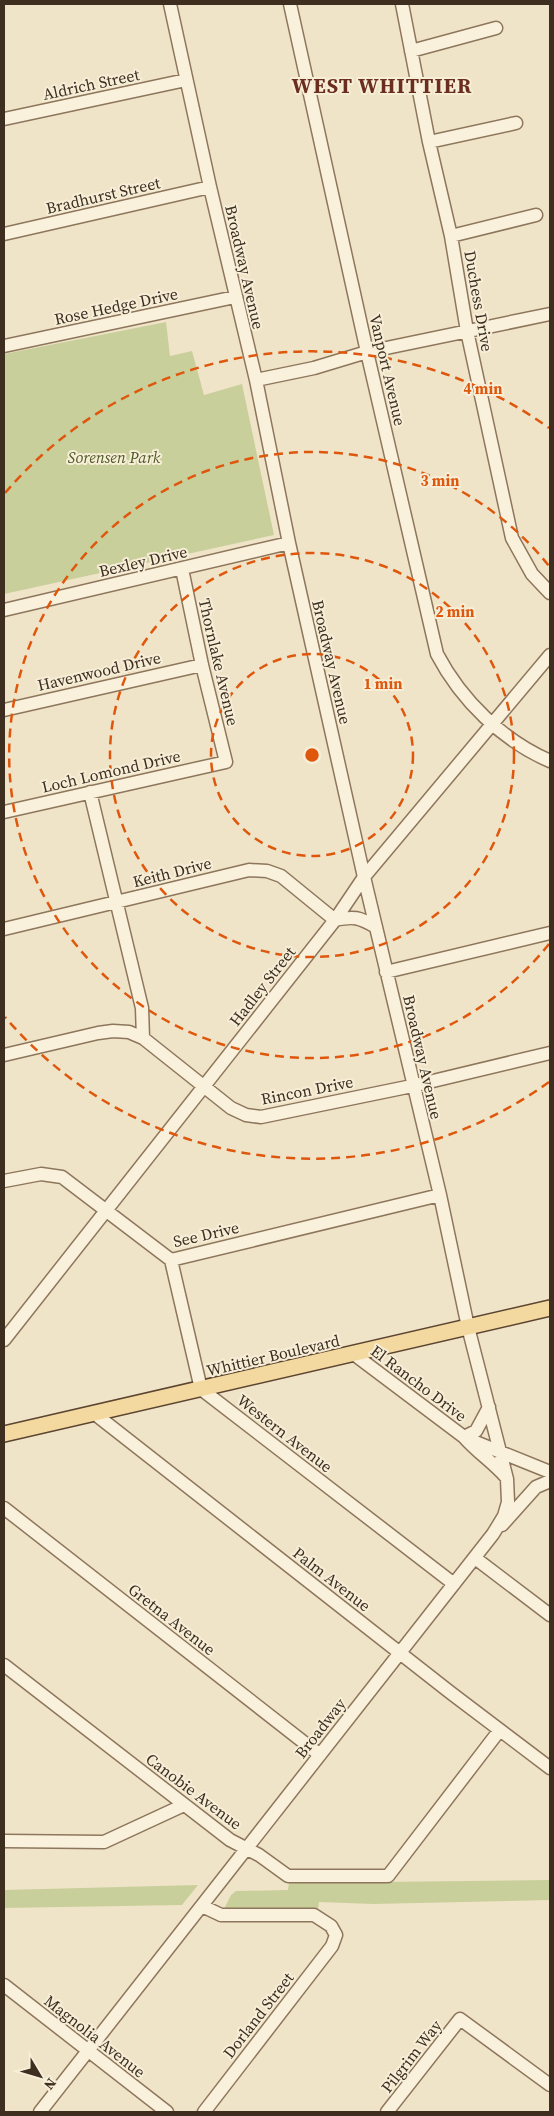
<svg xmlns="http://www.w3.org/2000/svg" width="554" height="2116" viewBox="0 0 554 2116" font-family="'Source Serif 4',serif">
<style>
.green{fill:#c9cf9b}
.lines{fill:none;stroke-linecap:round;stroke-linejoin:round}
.minor-casing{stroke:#8d765c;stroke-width:15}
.major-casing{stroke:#5b4430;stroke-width:18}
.minor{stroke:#faf1dc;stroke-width:12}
.major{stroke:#f3d9a0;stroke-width:15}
.ring{fill:none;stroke:#df570d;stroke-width:2.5;stroke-dasharray:9 6}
.labels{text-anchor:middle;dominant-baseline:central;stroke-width:4;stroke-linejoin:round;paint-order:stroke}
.street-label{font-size:16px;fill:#3d2e20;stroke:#f7eed8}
.park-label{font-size:16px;font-style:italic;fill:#4d5a26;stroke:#f7eed8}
.district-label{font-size:21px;font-weight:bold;letter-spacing:1px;fill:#6b2e1e;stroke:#f7eed8}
.centre{fill:#df570d;stroke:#f7eed8;stroke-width:2.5}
.ring-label{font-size:15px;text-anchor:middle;font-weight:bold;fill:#df570d;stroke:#f7eed8;stroke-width:4;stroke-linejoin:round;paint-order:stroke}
</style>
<rect width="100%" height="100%" fill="#f0e4c8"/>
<path class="green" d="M166 322 170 356 192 351 204 395 242 384 274 535 4 594V354Z
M550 1880V1900L373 1904 319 1902 318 1909H224L231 1895 236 1891 288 1890 289 1883Z
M198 1885 182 1905 4 1908V1890Z"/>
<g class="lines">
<g class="minor-casing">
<path id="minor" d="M290 4 367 352 437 654C461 700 503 741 550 761
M402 4 429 142 451 236 467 331 512 538 532 574 550 593
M411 51 496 28
M4 119 186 80
M429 142 516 123
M4 234 210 187
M451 236 536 215
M4 346 235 297
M256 380 314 368 367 352 550 314
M4 610 289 543
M4 710 202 665
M90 792 142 1008 143 1038
M4 812 226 762 202 665 182 569
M335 920C354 916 359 917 376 927
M4 929 249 870 267 871 281 876 335 920
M386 972 550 933
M4 1055 98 1033 113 1031 129 1032 143 1038 231 1108 246 1115 261 1117 412 1086 550 1053
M4 1181 41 1174 62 1177 171 1260 440 1195
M171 1260 201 1389 454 1584
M4 1340 335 920 364 877 550 655
M355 1355 464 1437C477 1452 493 1462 506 1477
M95 1414 451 1693 550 1768
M464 1437 476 1431 489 1407
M473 1441 550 1472
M4 1508 320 1755
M502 1525 536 1487 550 1481
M475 1558 550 1615
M4 1665 230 1840 259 1855 288 1876H388L499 1731
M4 1841 104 1842 184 1805
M202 1906 221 1915H314L331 1926 336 1935 332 1946 204 2112
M4 1985 167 2112
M40 2112 493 1534 504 1516 508 1502 507 1479 468 1327 440 1195 364 877 289 543 256 380 210 187 170 4
M387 2112 460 2019 550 2085"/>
</g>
<g class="major-casing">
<path id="major" d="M4 1434 550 1308"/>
</g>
<use href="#minor" class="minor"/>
<use href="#major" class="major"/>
</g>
<g class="ring">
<circle cx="312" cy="755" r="101"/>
<circle cx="312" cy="755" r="202"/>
<path d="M549 944A303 303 0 1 1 549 566"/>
<path d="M549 1082A404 404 0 0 1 5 1017M5 493A404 404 0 0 1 549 428"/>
</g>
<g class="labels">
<g class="street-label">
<text transform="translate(91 84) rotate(-12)">Aldrich Street</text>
<text transform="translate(103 195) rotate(-13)">Bradhurst Street</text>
<text transform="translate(245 267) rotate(77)">Broadway Avenue</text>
<text transform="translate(479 301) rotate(80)">Duchess Drive</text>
<text transform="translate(116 306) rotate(-12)">Rose Hedge Drive</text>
<text transform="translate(388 370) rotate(77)">Vanport Avenue</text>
<text transform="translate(143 561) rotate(-13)">Bexley Drive</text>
<text transform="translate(219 662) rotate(77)">Thornlake Avenue</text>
<text transform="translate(332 662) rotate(77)">Broadway Avenue</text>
<text transform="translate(99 671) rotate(-13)">Havenwood Drive</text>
<text transform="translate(111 771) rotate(-13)">Loch Lomond Drive</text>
<text transform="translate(172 872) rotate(-14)">Keith Drive</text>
<text transform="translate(262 986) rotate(-52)">Hadley Street</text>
<text transform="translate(423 1057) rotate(77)">Broadway Avenue</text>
<text transform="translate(307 1090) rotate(-11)">Rincon Drive</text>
<text transform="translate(206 1234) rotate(-13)">See Drive</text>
<text transform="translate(273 1355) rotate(-13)">Whittier Boulevard</text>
<text transform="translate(419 1383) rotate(37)">El Rancho Drive</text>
<text transform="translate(285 1433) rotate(38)">Western Avenue</text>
<text transform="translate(332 1579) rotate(38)">Palm Avenue</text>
<text transform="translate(172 1619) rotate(38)">Gretna Avenue</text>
<text transform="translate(320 1728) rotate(-52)">Broadway</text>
<text transform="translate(194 1791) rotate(37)">Canobie Avenue</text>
<text transform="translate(258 2015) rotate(-52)">Dorland Street</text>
<text transform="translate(95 2036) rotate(38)">Magnolia Avenue</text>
<text transform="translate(411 2056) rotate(-52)">Pilgrim Way</text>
</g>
<g class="park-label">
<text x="114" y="457">Sorensen Park</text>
</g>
<g class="district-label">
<text x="382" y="85">WEST WHITTIER</text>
</g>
</g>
<circle cx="312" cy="755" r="8" class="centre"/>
<g class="ring-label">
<text x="483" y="394">4 min</text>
<text x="440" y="486">3 min</text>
<text x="455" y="617">2 min</text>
<text x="383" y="689">1 min</text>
</g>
<rect width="554" height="2116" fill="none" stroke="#3d2e20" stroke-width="10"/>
<g transform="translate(40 2076) rotate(128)" stroke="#f7eed8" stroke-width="4" paint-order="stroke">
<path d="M0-4L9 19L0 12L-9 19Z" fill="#3d2e20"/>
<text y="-8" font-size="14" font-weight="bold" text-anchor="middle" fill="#3d2e20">N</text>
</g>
</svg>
